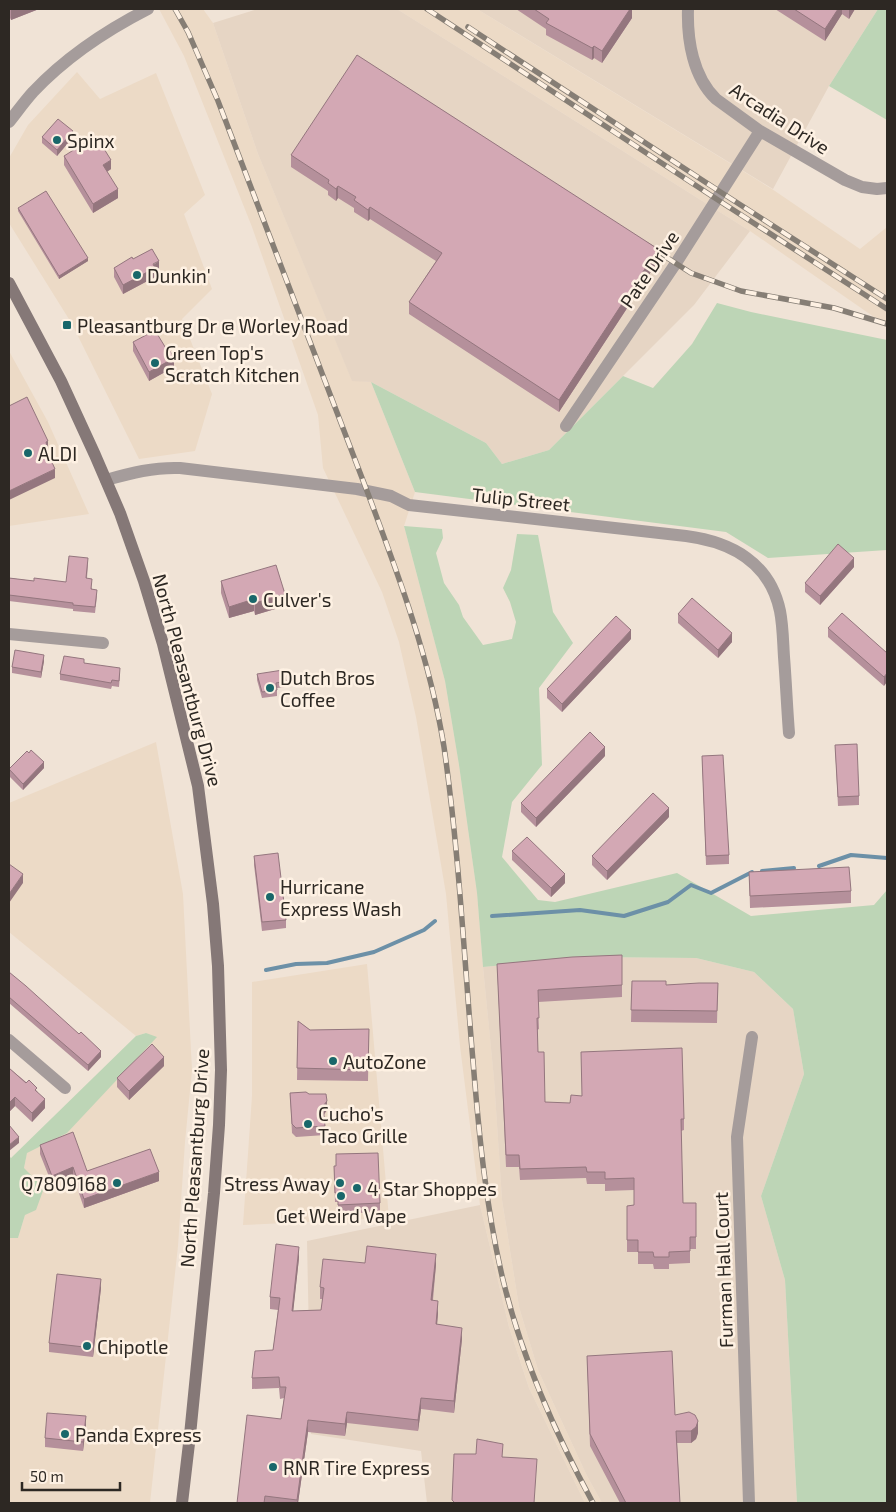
<svg xmlns="http://www.w3.org/2000/svg" width="896" height="1512" viewBox="0 0 896 1512" font-family="'Exo 2',sans-serif">
<style>
.built{fill:#ecdac6}
.industrial{fill:#e6d5c4}
.green{fill:#bdd5b6}
.lines{fill:none;stroke-linecap:round;stroke-linejoin:round}
.stream{stroke:#6c90a7;stroke-width:4}
.street{stroke:#a59c9b;stroke-width:12}
.secondary{stroke:#857877;stroke-width:12}
.rail-casing{stroke:#867e75;stroke-width:5.5}
.rail{stroke:#fef1e3;stroke-width:4;stroke-dasharray:11;stroke-linecap:butt}
.wall{fill:#b5909b}
.shaded-wall{fill:#94767e}
.building{fill:#d3a8b4;stroke:#94767e}
.poi-dot{fill:#19676a;stroke:#fef1e3;stroke-width:2}
.labels{text-anchor:middle;dominant-baseline:central;stroke-width:5;stroke-linejoin:round;paint-order:stroke}
.street-label{font-size:19px;fill:#2d2823;stroke:#fef1e3}
.poi-label{font-size:19px;fill:#2d2823;stroke:#fef1e3;text-anchor:start}
</style>
<rect width="100%" height="100%" fill="#f0e3d6"/>
<path class="built" d="M159 9H203L213 23 258 154 352 380 371 382 415 492 404 526 445 681 459 765 477 893 483 967 494 1078 502 1200 519 1307 538 1370 587 1476 602 1503H585L529 1388 509 1327 480 1205 460 1046 446 894 416 717 399 642 382 592 323 468 318 415 252 227 184 56Z
M397 9H477L772 189 860 249 887 227V326L750 231Z
M77 72 100 99 156 73 205 195 184 214 212 289 182 319 212 394 195 451 139 459 72 324 9 223V158L28 125Z
M9 351 48 422 89 514 9 526Z
M156 742 183 894 192 1070 185 1142 178 1246 150 1503H9V1238H18L25 1215 24 1168 27 1152 67 1133 146 1033 136 1036 9 932V803Z
M367 964 389 1218 243 1225 252 1096V982Z"/>
<path class="industrial" d="M258 9H397L750 231 694 305 549 450 502 464 486 443 371 382 352 381 258 154 213 23Z
M477 9H878L829 86 773 189Z
M587 957 696 958 754 972 793 1009 804 1074 761 1196 785 1280 797 1503H602L587 1476 538 1370 519 1307 502 1200 494 1079 483 967Z
M480 1205 509 1327 529 1388 585 1503H427L421 1451 311 1434 307 1241Z"/>
<path class="green" d="M878 9H887V120L829 86Z
M717 303 751 312 887 340V550L768 558 726 532 415 492 371 382 486 443 502 464 549 450 623 376 653 388 692 344Z
M404 526 442 529 443 538 436 553 444 583 459 605 463 617 483 645 512 639 516 622 510 602 503 588 511 570 517 534 538 535 553 612 573 643 539 688 542 765 512 802 502 857 538 900 555 902 677 873 751 916 874 905 887 890V1503H797L785 1280 761 1196 804 1074 793 1009 754 972 696 958 587 957 483 967 477 893 459 765 445 681Z
M146 1033 157 1037 67 1133 27 1153 24 1168 44 1188 36 1210 25 1215 18 1238H9V1156L11 1158 136 1036Z"/>
<g class="lines">
<path class="stream" d="M819 866 851 855 887 858
M762 871 794 868
M492 916 580 910 624 916 668 902 691 885 711 893 752 872
M266 970 296 964 327 963 374 952 424 930 435 921"/>
<path class="street" d="M688 9C687 40 693 77 716 99L760 131 845 180 862 187 877 189 887 188
M9 122C17 112 24 102 33 92 66 57 105 31 148 9
M566 426 676 263 760 131
M106 480C131 473 154 467 180 468L357 489 391 496 409 505 686 536C732 542 770 563 780 611 783 626 783 642 784 657 786 682 787 708 789 733
M9 634 103 643
M9 1040 65 1088
M749 1503 737 1137 752 1037"/>
<path class="secondary" d="M9 283 61 381 95 455 120 513 144 581 163 644 198 786 213 904 218 966 221 1070 219 1125 214 1193 190 1435 182 1503"/>
<g class="rail-casing">
<path id="rail" d="M175 9 188 32 218 101 367 491C398 574 430 659 444 747 459 851 464 957 473 1061 479 1135 486 1208 503 1280 522 1358 555 1433 593 1503
M427 9 718 200 887 309
M468 27 722 193 887 299
M647 245 691 273 741 291 834 308 887 324"/>
</g>
<use href="#rail" class="rail"/>
</g>
<path class="wall" d="M9 9H39L11 20 9 16Z
M516 9H632V18L602 63 594 58 592 60 546 35V29Z
M775 9H855L849 19 842 14 825 41Z
M42 137H73L57 156 42 143Z
M291 155 658 261 559 412 409 314V302L436 261 370 219 368 221 354 212V208L338 198 336 201 328 195V191L291 167Z
M64 156 111 169 107 172 118 198 93 213 64 165Z
M18 208 88 261 59 279 18 211Z
M133 259 159 270 155 272V277L123 294 114 277V268Z
M133 342 174 367 149 381 133 351Z
M88 564 87 578 92 589 97 596 95 613 73 611V609L9 601V578L34 581 66 582Z
M854 567 820 605 805 592V583Z
M221 581 285 606 255 615 254 611 229 618 221 593Z
M678 614 732 642 718 658 678 623Z
M828 628 887 653 884 686 828 637Z
M631 639 562 712 547 698V689Z
M44 661 41 678 12 673V667Z
M84 663 120 674 119 687 112 686 111 689 60 680V674Z
M257 674 286 681V687L277 688V696L262 698 257 680Z
M835 745 859 796V805L838 806Z
M605 756 536 827 521 812V803Z
M702 756 729 855V864L706 865Z
M44 768 23 790 9 776V769Z
M669 817 607 880 592 865V856Z
M512 851 565 883 551 897 512 860Z
M254 856 286 920V928L262 931 254 865Z
M749 872 851 891V903L750 908Z
M622 955V997L538 1002 539 1029 537 1030 538 1052 545 1102 684 1119V1130L681 1131 683 1203H696V1249H690V1263L669 1264V1269H654L653 1264H638V1252H627V1206L634 1205V1190L605 1191V1184H587L586 1178 520 1180 519 1167H506L497 964Z
M9 972 101 1057 88 1071 9 1003Z
M632 981 666 985 718 983 717 1023 631 1022Z
M298 1021 310 1030 369 1029 368 1081 297 1080Z
M164 1066 129 1100 117 1087V1078Z
M9 1068 37 1091 45 1108 32 1122 15 1106 9 1112Z
M290 1093 327 1110 324 1115 325 1135 296 1137 292 1133Z
M40 1145 87 1171 159 1181 84 1208 73 1176 52 1184 40 1154Z
M334 1166 380 1203V1212L338 1214V1202H335Z
M299 1258 293 1311 321 1310 323 1299H320V1287L365 1263 436 1265 433 1300 438 1313 437 1325 462 1339 454 1413 421 1409 418 1431 347 1423 345 1436 308 1432 298 1503H237L281 1419 284 1398 280 1399 279 1388 252 1389V1378L273 1350 278 1310 270 1309V1297Z
M101 1288 93 1357 49 1352V1343Z
M587 1356 675 1415 698 1433 696 1439 691 1443H677L680 1503H620L590 1446Z
M86 1425 83 1451 45 1447V1438Z"/>
<path class="shaded-wall" d="M11 9H39L11 20Z
M630 9H632V18L602 63V51Z
M838 9H842V14L825 41V29Z
M849 9H855L849 19Z
M594 46V58L592 60V48Z
M73 131V137L57 156V150Z
M111 160V169L103 174V165Z
M338 186V198L336 201V189Z
M118 189V198L93 213V204Z
M370 207V219L368 221V210Z
M658 249V261L559 412V400Z
M88 258V261L59 279V276Z
M159 261V270L155 272V277L123 294V285Z
M174 358V367L149 381V372Z
M48 441V450H47V455L45 447 46 442Z
M55 469V478L9 500V491Z
M854 558V567L820 605V596Z
M285 594V606L255 615V603Z
M254 599V611L229 618V607Z
M631 630V639L562 712V704Z
M732 633V642L718 658V650Z
M44 655V661L41 678V672Z
M887 673V682L884 686V677Z
M605 747V756L536 827V818Z
M44 762V768L23 790V784Z
M669 808V817L607 880V871Z
M23 874V883L9 903V894Z
M565 874V883L551 897V888Z
M101 1051V1057L88 1071V1065Z
M164 1057V1066L129 1100V1091Z
M15 1097V1106L9 1112V1103Z
M45 1099V1108L32 1122V1113Z
M327 1101V1110L323 1115V1106Z
M19 1137V1143L9 1151V1145Z
M73 1167V1176L52 1184V1176Z
M159 1172V1181L84 1208V1199Z
M299 1247V1258L292 1323V1311Z
M436 1254V1265L431 1312V1300Z
M101 1279V1288L93 1357V1348Z
M438 1301V1313L436 1336V1324Z
M462 1328V1339L454 1413V1401Z
M421 1398V1409L418 1431V1420Z
M347 1412V1423L345 1436V1424Z
M86 1416V1425L83 1451V1442Z
M308 1420V1432L298 1503H297Z
M698 1421V1433L696 1439 691 1443V1431Z"/>
<path class="building" d="M534 9H630L602 51 594 46 592 48 546 23 549 19Z
M794 9H838L825 29Z
M357 55 658 249 559 400 409 302 442 253 370 207 368 210 354 200 356 197 338 186 336 189 328 183 329 180 291 155Z
M58 119 73 131 57 150 42 137Z
M96 136 111 160 103 165 118 189 93 204 64 156Z
M46 191 88 258 59 276 18 208Z
M152 249 159 261 153 264 155 268 123 285 114 268 132 257 133 259Z
M156 332 167 350 169 349 174 358 149 372 133 342 150 333 151 335Z
M27 397 48 441 46 442 47 446 45 447 55 469 9 491V406Z
M838 544 854 558 820 596 805 583Z
M69 556 88 558 86 578 92 579 91 589 97 590 95 607 73 605V603L9 595V578L34 581V578L66 582Z
M276 565 285 594 255 603 254 599 229 607 221 581Z
M692 598 732 633 718 650 678 614Z
M842 613 887 653V673L884 677 828 628Z
M616 616 631 630 562 704 547 689Z
M15 650 44 655 41 672 12 667Z
M64 656 84 659V663L120 668 119 681 112 680 111 683 60 674Z
M283 670 286 681 276 683 277 690 262 692 257 674Z
M590 732 605 747 536 818 521 803Z
M857 744 859 796 838 797 835 745Z
M31 750 44 762 23 784 9 769 27 751 29 753Z
M723 755 729 855 706 856 702 756Z
M653 793 669 808 607 871 592 856Z
M527 837 565 874 551 888 512 851Z
M278 853 286 920 262 922 254 856Z
M9 864 23 874 9 894Z
M849 867 851 891 750 896 749 872Z
M622 955V985L538 990 539 1018H537L538 1052H544L545 1102 570 1103 571 1095 582 1096 581 1052 682 1048 684 1119H681L683 1203H696V1237H690V1251L669 1252V1257H654L653 1252H638V1240H627V1206L634 1205V1178L605 1179V1172H587L586 1167 520 1169 519 1155H506L497 964 572 957Z
M9 972 26 986 79 1034 81 1032 101 1051 88 1065 9 997Z
M632 981H666V985L699 983H718L717 1011 631 1010Z
M298 1021 310 1030 369 1029 368 1070 297 1068Z
M152 1044 164 1057 129 1091 117 1078Z
M9 1068 26 1083 29 1080 37 1088 35 1090 45 1099 32 1113 15 1097 9 1103Z
M306 1092 309 1094H326L327 1101 323 1106 325 1126 296 1128 292 1124 290 1093Z
M9 1125 19 1137 9 1145Z
M73 1132 87 1171 150 1149 159 1172 84 1199 73 1167 52 1176 40 1145Z
M378 1153 380 1203 338 1205V1193H335L334 1166H336V1154Z
M276 1244 299 1247 292 1311 321 1310 324 1288 320 1287 323 1259 365 1263 367 1246 436 1254 431 1300 438 1301 436 1324 462 1328 454 1401 421 1398 418 1420 347 1412 345 1424 308 1420 297 1500 265 1496 264 1503H237L247 1415 281 1419 286 1387H280L279 1377 252 1378 255 1351 273 1350 280 1298 270 1297Z
M57 1274 101 1279 93 1348 49 1343Z
M672 1351 675 1415 689 1412 695 1415 698 1421 696 1427 691 1431H676L680 1503H626L590 1434 587 1356Z
M47 1413 86 1416 83 1442 45 1438Z
M477 1439 503 1444 502 1457 537 1459 534 1503H455L452 1500 454 1454H476Z"/>
<g class="poi-dot">
<circle cx="57" cy="140" r="5"/>
<circle cx="137" cy="275" r="5"/>
<rect x="62" y="320" width="10" height="10" rx="2.5"/>
<circle cx="155" cy="363" r="5"/>
<circle cx="28" cy="453" r="5"/>
<circle cx="253" cy="599" r="5"/>
<circle cx="270" cy="688" r="5"/>
<circle cx="270" cy="897" r="5"/>
<circle cx="333" cy="1061" r="5"/>
<circle cx="308" cy="1124" r="5"/>
<circle cx="117" cy="1183" r="5"/>
<circle cx="340" cy="1183" r="5"/>
<circle cx="357" cy="1188" r="5"/>
<circle cx="341" cy="1196" r="5"/>
<circle cx="87" cy="1346" r="5"/>
<circle cx="65" cy="1434" r="5"/>
<circle cx="273" cy="1467" r="5"/>
</g>
<g class="labels">
<g class="street-label">
<text transform="translate(780 118) rotate(33)">Arcadia Drive</text>
<text transform="translate(649 269) rotate(-56)">Pate Drive</text>
<text transform="translate(521 499) rotate(6)">Tulip Street</text>
<text transform="translate(188 680) rotate(75)">North Pleasantburg Drive</text>
<text transform="translate(194 1158) rotate(-86)">North Pleasantburg Drive</text>
<text transform="translate(723 1270) rotate(-92)">Furman Hall Court</text>
</g>
<g class="poi-label">
<text x="67" y="140">Spinx</text>
<text x="147" y="275">Dunkin'</text>
<text x="77" y="325">Pleasantburg Dr @ Worley Road</text>
<text x="165" y="352">Green Top's<tspan x="165" dy="22">Scratch Kitchen</tspan></text>
<text x="38" y="453">ALDI</text>
<text x="263" y="599">Culver's</text>
<text x="280" y="677">Dutch Bros<tspan x="280" dy="22">Coffee</tspan></text>
<text x="280" y="886">Hurricane<tspan x="280" dy="22">Express Wash</tspan></text>
<text x="343" y="1061">AutoZone</text>
<text x="318" y="1113">Cucho’s<tspan x="318" dy="22">Taco Grille</tspan></text>
<text x="107" y="1183" text-anchor="end">Q7809168</text>
<text x="330" y="1183" text-anchor="end">Stress Away</text>
<text x="367" y="1188">4 Star Shoppes</text>
<text x="341" y="1215" text-anchor="middle">Get Weird Vape</text>
<text x="97" y="1346">Chipotle</text>
<text x="75" y="1434">Panda Express</text>
<text x="283" y="1467">RNR Tire Express</text>
</g>
</g>
<rect width="896" height="1512" fill="none" stroke="#2d2823" stroke-width="20"/>
<path d="M22 1482v8h98v-8" fill="none" stroke="#2d2823" stroke-width="2.5"/>
<text x="30" y="1482" font-size="15" fill="#2d2823" stroke="#fef1e3" stroke-width="4" paint-order="stroke">50 m</text>
</svg>
